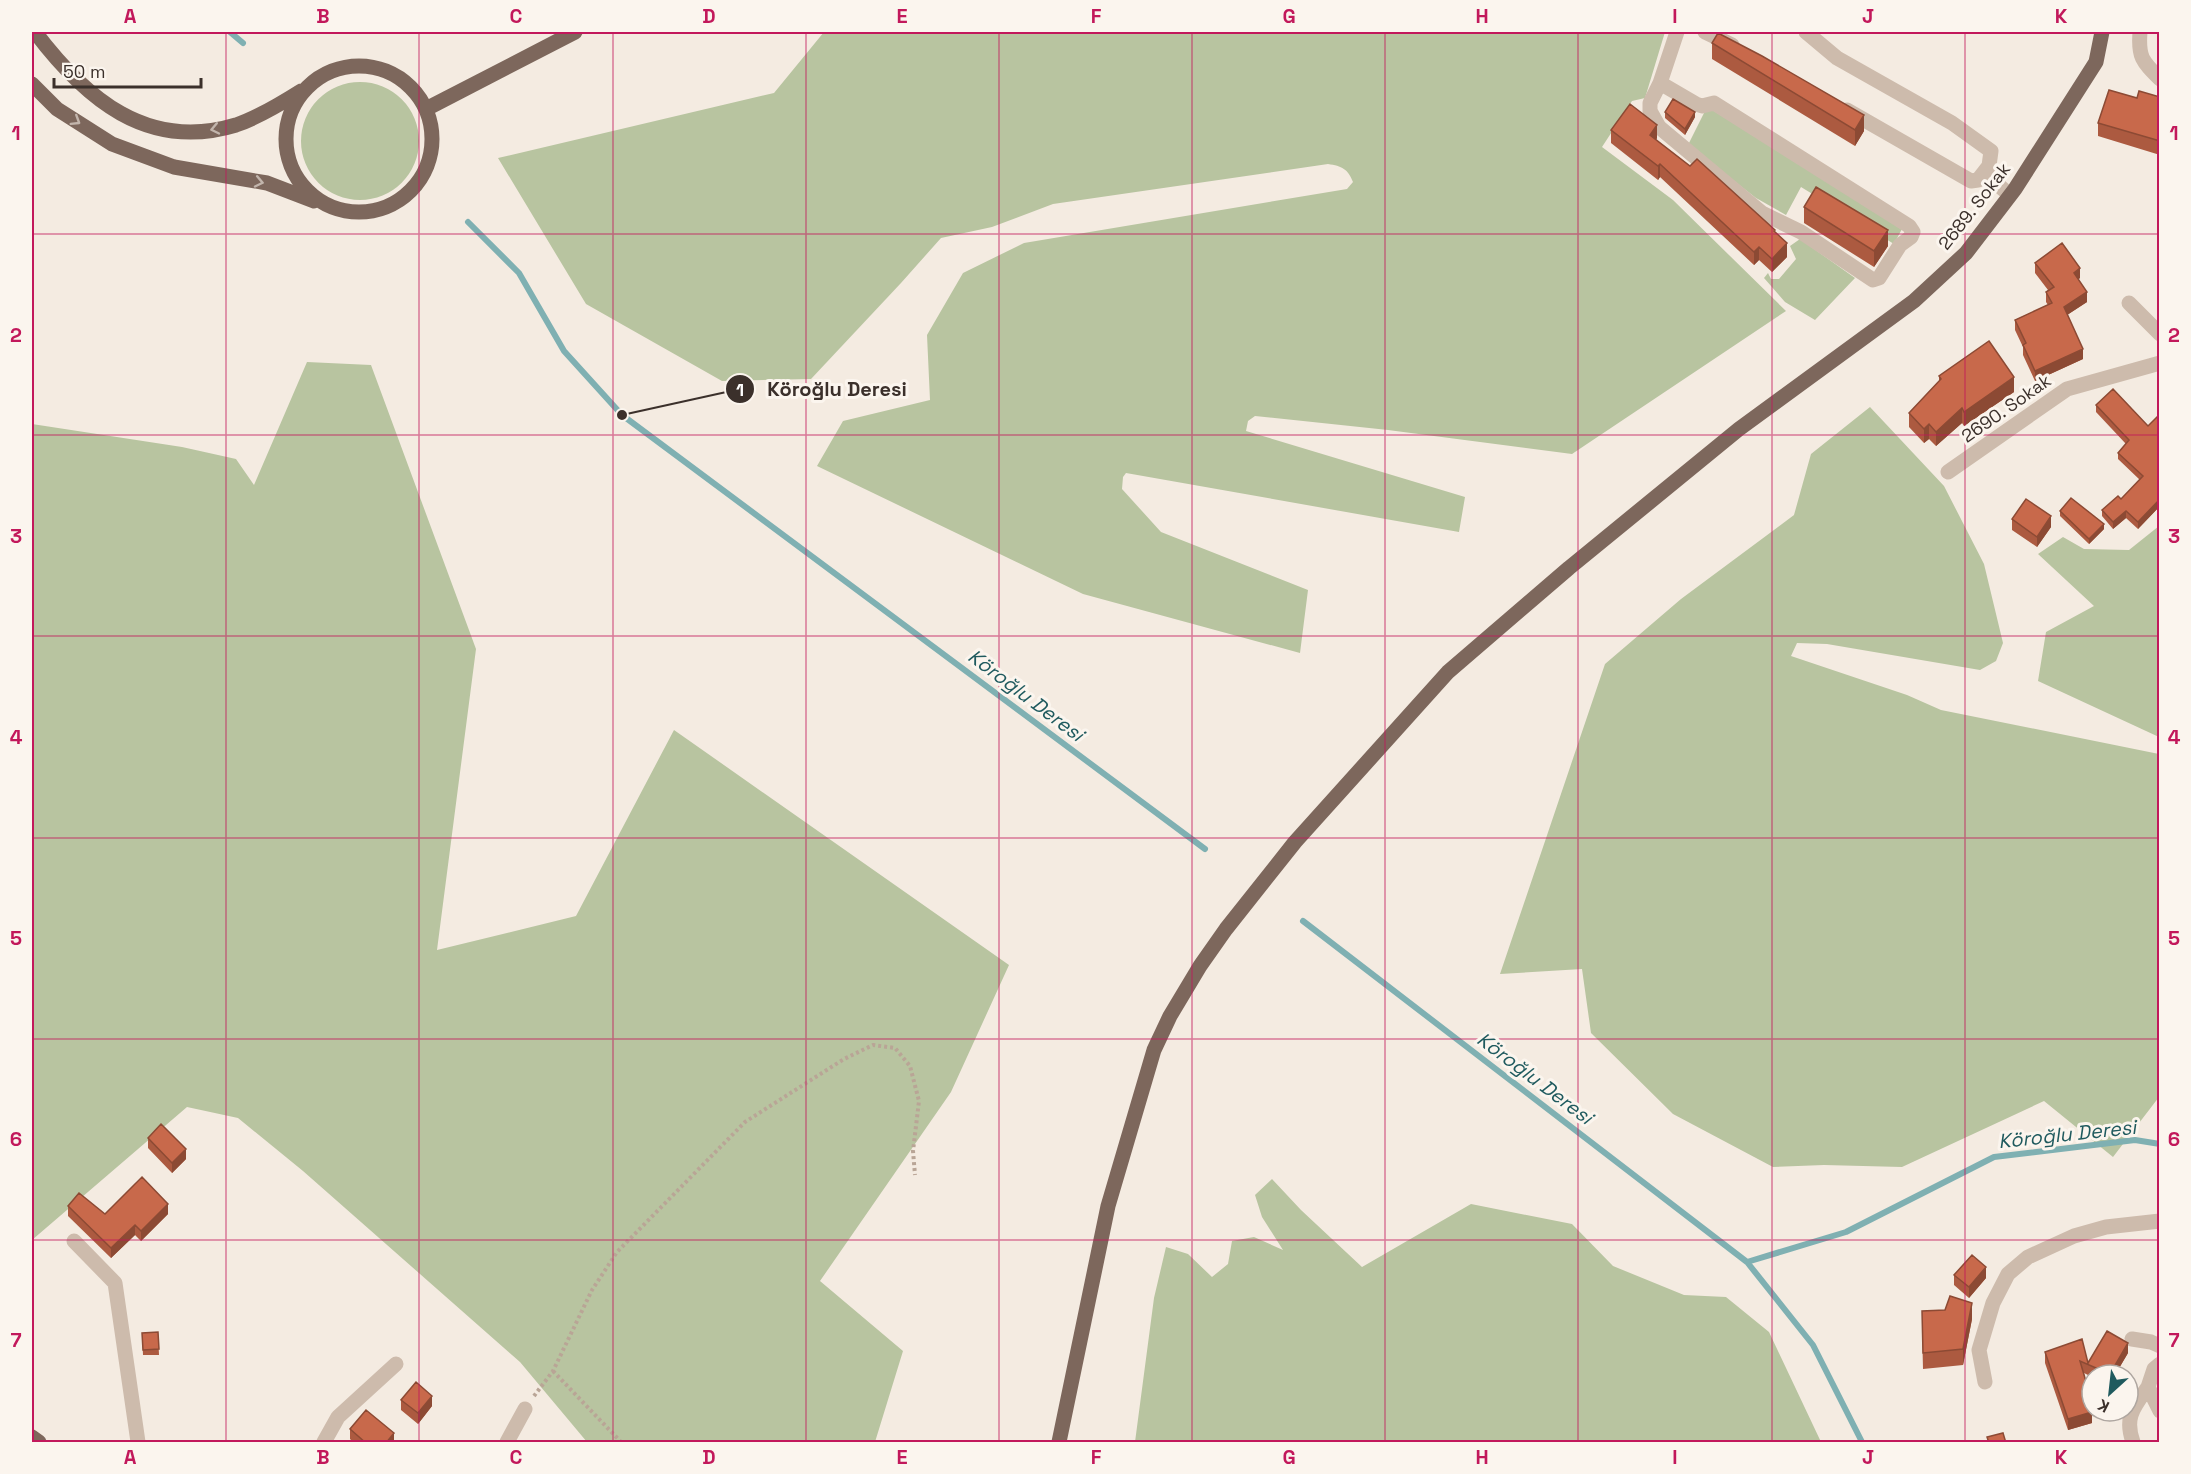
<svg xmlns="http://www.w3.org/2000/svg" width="2191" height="1474" viewBox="0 0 2191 1474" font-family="'Space Grotesk',sans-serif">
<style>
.green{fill:#b8c4a0}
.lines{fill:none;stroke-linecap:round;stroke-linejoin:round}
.stream{stroke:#7fb0b2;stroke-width:6}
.path{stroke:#b9a596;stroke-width:4;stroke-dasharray:3 3;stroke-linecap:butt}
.minor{stroke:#cdbbac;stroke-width:15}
.major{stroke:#7d675c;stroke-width:15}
.wall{fill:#ac5a40}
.shaded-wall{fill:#8c4a34}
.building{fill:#c8694b;stroke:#8c4a34;stroke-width:1.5}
.oneway{stroke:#c2b5ac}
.grid{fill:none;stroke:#c2185b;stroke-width:1.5;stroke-opacity:0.55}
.labels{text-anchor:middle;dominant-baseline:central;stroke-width:6;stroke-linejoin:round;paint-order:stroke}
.street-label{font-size:18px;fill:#3b302b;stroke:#fbf5ee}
.water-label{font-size:20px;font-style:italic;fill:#1f5a5e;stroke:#fbf5ee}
.leader{fill:none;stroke:#3b302b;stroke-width:2}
.callout-dot{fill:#3b302b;stroke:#fbf5ee;stroke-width:2}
.mark-label{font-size:18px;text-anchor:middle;font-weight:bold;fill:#fff}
.callout-label{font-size:20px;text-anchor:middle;font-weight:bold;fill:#3b302b;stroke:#fbf5ee;stroke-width:6;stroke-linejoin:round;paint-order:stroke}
.neatline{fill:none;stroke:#c2185b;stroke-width:2}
.grid-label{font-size:20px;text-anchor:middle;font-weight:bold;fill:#c2185b}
</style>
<rect width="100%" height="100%" fill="#f4ebe1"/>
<path class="green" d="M824 32H1665L1645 98 1632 101 1602 147 1673 200 1786 311 1572 454 1388 430 1255 416 1248 421 1246 431 1465 497 1459 532 1126 473 1123 477 1122 489 1161 532 1308 590 1300 653 1083 594 817 466 843 421 930 400 927 335 963 273 1024 243 1347 189 1353 182C1348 169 1342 166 1328 164L1053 204 992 227 941 238 901 283 811 379 722 381 586 304 498 158 774 93Z
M301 141a59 59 0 1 1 118 0a59 59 0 1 1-118 0Z
M1705 111H1714L1903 227 1894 244 1801 187 1786 215 1756 198 1688 145Z
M1800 239 1855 278 1815 320 1785 302 1764 278 1768 273 1771 279H1779L1796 259 1790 246Z
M307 362 371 365 476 649 437 950 576 916 674 730 1009 965 951 1092 820 1281 903 1351 875 1442H587L520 1362 303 1171 238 1118 187 1107 32 1240V424L182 447 236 459 254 485Z
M1870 407 1944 486 1984 564 2003 643 1996 661 1980 670 1827 644 1797 643 1791 656 1907 695 1941 710 2159 754V1097L2113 1157 2044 1101 1902 1167 1824 1165 1773 1167 1673 1114 1591 1033 1582 969 1500 974 1605 664 1681 599 1794 515 1811 454Z
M2159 526V737L2038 681 2046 632 2094 606 2038 554 2063 537 2084 549 2129 550Z
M1272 1179 1301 1210 1362 1267 1471 1204 1572 1224 1613 1266 1684 1295 1726 1297 1769 1332 1821 1442H1135L1154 1298 1166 1247 1188 1254 1212 1277 1228 1264 1232 1241 1254 1237 1283 1250 1262 1217 1255 1195Z"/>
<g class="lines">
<path class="stream" d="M230 32 243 43
M468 222 519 273 564 351 622 415 1205 849
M1303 921 1747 1262 1813 1345 1862 1442
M1747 1262 1846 1232 1994 1157 2135 1140 2160 1144"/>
<path class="path" d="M553 1371 621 1442
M534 1396 553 1371 592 1290 617 1252 745 1122 844 1059 873 1045 895 1048 910 1066 919 1101 913 1151 915 1175"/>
<path class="minor" d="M1705 32 1732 45
M1806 32 1837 58 1952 123 1991 151 1989 166 1978 180 1971 181 1847 110
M2140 32C2138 57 2142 61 2160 79
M1660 83 1696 104 1702 106 1714 103 1909 226 1913 232 1911 237 1900 245 1879 278 1873 280 1801 232 1762 213 1659 127 1650 111V103L1660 83 1677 32
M1985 174 2010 195
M2129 303 2160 334
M1948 472 2067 389 2160 363
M74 1241 115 1283 138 1442
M2132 1339 2151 1342 2160 1346
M2160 1364 2154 1369 2148 1387 2160 1411
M1985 1382 1979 1350 1993 1303 2008 1274 2028 1257 2074 1236 2106 1227 2160 1221
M324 1442 338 1417 396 1364
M507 1442 525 1409
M2133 1442C2124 1417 2134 1407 2148 1387"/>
<path class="major" d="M35 32C85 98 147 152 236 125 257 118 282 103 301 91
M286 139a73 73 0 1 1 146 0a73 73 0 1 1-146 0Z
M32 84 57 109 112 144 174 167 267 183 314 201
M426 109 575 32
M32 1437 39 1442
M1059 1442 1108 1206 1154 1050 1170 1016 1200 966 1226 929 1295 842 1448 672 1569 568 1739 429 1914 301 1966 253 2015 189 2096 62 2102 32"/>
</g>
<path class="wall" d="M1712 43 1864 131 1855 146 1712 59Z
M2160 97V155L2098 136V123L2137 98Z
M1665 112 1695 117 1685 135 1665 118Z
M1611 130 1657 138 1656 140 1775 232 1787 257 1772 272 1759 260 1754 265 1660 177 1658 180 1611 143Z
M1804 207 1888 246 1874 267 1804 223Z
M2035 263 2080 278 2078 279 2087 302 2067 315 2083 359 2035 381 2023 355V347L2015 330V320L2048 305 2046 302V292L2048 290 2035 273Z
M1939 376 2014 392 1964 426 1962 423 1936 446 1929 439 1924 443 1909 427V413L1939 381Z
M2096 405 2148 426 2160 414V506L2138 529 2126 518 2113 529 2102 516V510L2121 499 2140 480 2118 459V453L2126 444 2096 412Z
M2060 511 2104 529 2089 544 2060 516Z
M2012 519 2051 527 2037 547 2012 530Z
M148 1138 186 1159 172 1173 148 1148Z
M68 1206 105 1214H168L141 1241 135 1235 111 1258 68 1216Z
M1954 1275 1986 1278 1969 1298 1954 1285Z
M1972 1319 1963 1365 1923 1369 1922 1327Z
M158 1332 159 1355H143L142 1333Z
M2045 1352 2088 1363 2128 1353 2115 1375H2092V1377L2084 1373 2091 1409 2092 1423 2068 1430 2045 1363Z
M401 1400 432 1406 418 1424 401 1410Z
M350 1429 394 1443H354L350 1439Z"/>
<path class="shaded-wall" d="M1695 112V117L1685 135V129Z
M1864 115V131L1855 146V130Z
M1657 125V138L1650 148V135Z
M1660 164V177L1658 180V166Z
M1888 230V246L1874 267V251Z
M1787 243V257L1772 272V259Z
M1759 247V260L1754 265V252Z
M2080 268V278L2074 283V273Z
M2087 292V302L2064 317V307Z
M2083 349V359L2035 381V371Z
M2014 377V392L1964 426V412Z
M1962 408V423L1936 446V432Z
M1929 424V439L1924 443V429Z
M2160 499V506L2138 529V522Z
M2126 511V518L2113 529V522Z
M2051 516V527L2037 547V537Z
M2104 524V529L2089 544V539Z
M186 1149V1159L172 1173V1163Z
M168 1204V1214L141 1241V1231Z
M135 1225V1235L111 1258V1248Z
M1986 1267V1278L1969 1298V1287Z
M1972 1303V1319L1963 1365V1349Z
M2128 1343V1353L2115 1375H2110Z
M432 1396V1406L418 1424V1413Z
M2091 1399V1409L2087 1411V1400Z
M2092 1412V1423L2068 1430V1419Z
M394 1433V1443H386Z"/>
<path class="building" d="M1718 33 1762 56 1864 115 1855 130 1712 43Z
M2109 90 2137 98 2139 91 2160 97V141L2098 123Z
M1673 99 1695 112 1685 129 1665 112Z
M1630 104 1657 125 1650 135 1690 166 1697 159 1775 230 1774 231 1787 243 1772 259 1759 247 1754 252 1660 164 1658 166 1611 130Z
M1816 187 1888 230 1874 251 1804 207Z
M2062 243 2080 268 2074 273 2087 292 2064 307 2083 349 2035 371 2023 345 2026 343 2015 320 2052 303 2046 292 2054 287 2035 263Z
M1989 341 2014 377 1964 412 1962 408 1936 432 1929 424 1924 429 1909 413 1941 379 1939 376Z
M2113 389 2148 426 2160 414V499L2138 522 2126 511 2113 522 2102 510 2118 496 2121 499 2143 476 2118 453 2129 440 2096 405Z
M2071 498 2104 524 2089 539 2060 511Z
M2026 499 2051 516 2037 537 2012 519Z
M161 1124 186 1149 172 1163 148 1138Z
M142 1177 168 1204 141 1231 135 1225 111 1248 68 1206 79 1193 105 1214Z
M1972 1255 1986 1267 1969 1287 1954 1275Z
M1950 1296 1972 1303 1963 1349 1923 1353 1922 1311 1945 1310Z
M2107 1331 2128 1343 2110 1374 2080 1361 2091 1399 2087 1400 2092 1412 2068 1419 2045 1352 2082 1339 2088 1363Z
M158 1332 159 1349 143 1350 142 1333Z
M416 1382 432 1396 418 1413 401 1400Z
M366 1410 394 1433 386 1443H366L350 1429Z
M2003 1433 2006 1443H1989L1987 1437Z"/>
<defs><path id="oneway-chevron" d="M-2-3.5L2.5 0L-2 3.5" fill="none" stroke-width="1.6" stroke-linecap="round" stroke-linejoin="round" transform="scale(1.5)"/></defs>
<g class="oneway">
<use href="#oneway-chevron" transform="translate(76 121) rotate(32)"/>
<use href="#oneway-chevron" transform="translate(215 129) rotate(168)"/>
<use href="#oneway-chevron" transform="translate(259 182) rotate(12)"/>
</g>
<path class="grid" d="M226 32V1442M419 32V1442M613 32V1442M806 32V1442M999 32V1442M1192 32V1442M1385 32V1442M1578 32V1442M1772 32V1442M1965 32V1442M32 234H2160M32 435H2160M32 636H2160M32 838H2160M32 1039H2160M32 1240H2160"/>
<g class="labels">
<g class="street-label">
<text transform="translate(1974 206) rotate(-52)">2689. Sokak</text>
<text transform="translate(2006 408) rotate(-35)">2690. Sokak</text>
</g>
<g class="water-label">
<text transform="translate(1026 695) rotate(37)">Köroğlu Deresi</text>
<text transform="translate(1535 1078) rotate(37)">Köroğlu Deresi</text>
<text transform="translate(2067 1134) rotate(-6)">Köroğlu Deresi</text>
</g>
</g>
<path class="leader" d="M622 415L740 389"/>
<g class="callout-dot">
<circle cx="622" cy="415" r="6"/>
<circle cx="740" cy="389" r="15"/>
</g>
<g class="mark-label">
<text x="740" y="396">1</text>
</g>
<g class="callout-label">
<text x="837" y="396">Köroğlu Deresi</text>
</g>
<rect width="2191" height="1474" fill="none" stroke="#fbf5ee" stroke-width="66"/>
<g transform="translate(2110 1393) rotate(207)"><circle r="28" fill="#fbf5ee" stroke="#aea6a0" stroke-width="1.5"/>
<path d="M0-4.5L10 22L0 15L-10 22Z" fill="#1f5a5e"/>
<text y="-9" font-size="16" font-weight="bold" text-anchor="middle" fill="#3b302b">K</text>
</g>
<path d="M54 78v9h147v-9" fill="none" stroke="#3b302b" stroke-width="3"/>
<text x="63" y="78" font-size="18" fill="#3b302b" stroke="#fbf5ee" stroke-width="4.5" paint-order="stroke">50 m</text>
<rect x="33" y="33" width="2125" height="1408" class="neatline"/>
<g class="grid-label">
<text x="130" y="23">A</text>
<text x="323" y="23">B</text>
<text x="516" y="23">C</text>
<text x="709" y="23">D</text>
<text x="902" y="23">E</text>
<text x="1096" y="23">F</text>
<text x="1289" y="23">G</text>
<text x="1482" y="23">H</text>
<text x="1675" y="23">I</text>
<text x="1868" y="23">J</text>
<text x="2061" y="23">K</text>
<text x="16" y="140">1</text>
<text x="2174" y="140">1</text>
<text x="16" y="342">2</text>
<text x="2174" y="342">2</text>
<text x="16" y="543">3</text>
<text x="2174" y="543">3</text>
<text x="16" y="744">4</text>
<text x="2174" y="744">4</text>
<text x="16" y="945">5</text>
<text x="2174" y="945">5</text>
<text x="16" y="1146">6</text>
<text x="2174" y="1146">6</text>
<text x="16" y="1347">7</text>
<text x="2174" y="1347">7</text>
<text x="130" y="1464">A</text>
<text x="323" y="1464">B</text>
<text x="516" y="1464">C</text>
<text x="709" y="1464">D</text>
<text x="902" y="1464">E</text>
<text x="1096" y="1464">F</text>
<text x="1289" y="1464">G</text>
<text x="1482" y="1464">H</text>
<text x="1675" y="1464">I</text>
<text x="1868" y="1464">J</text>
<text x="2061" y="1464">K</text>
</g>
</svg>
